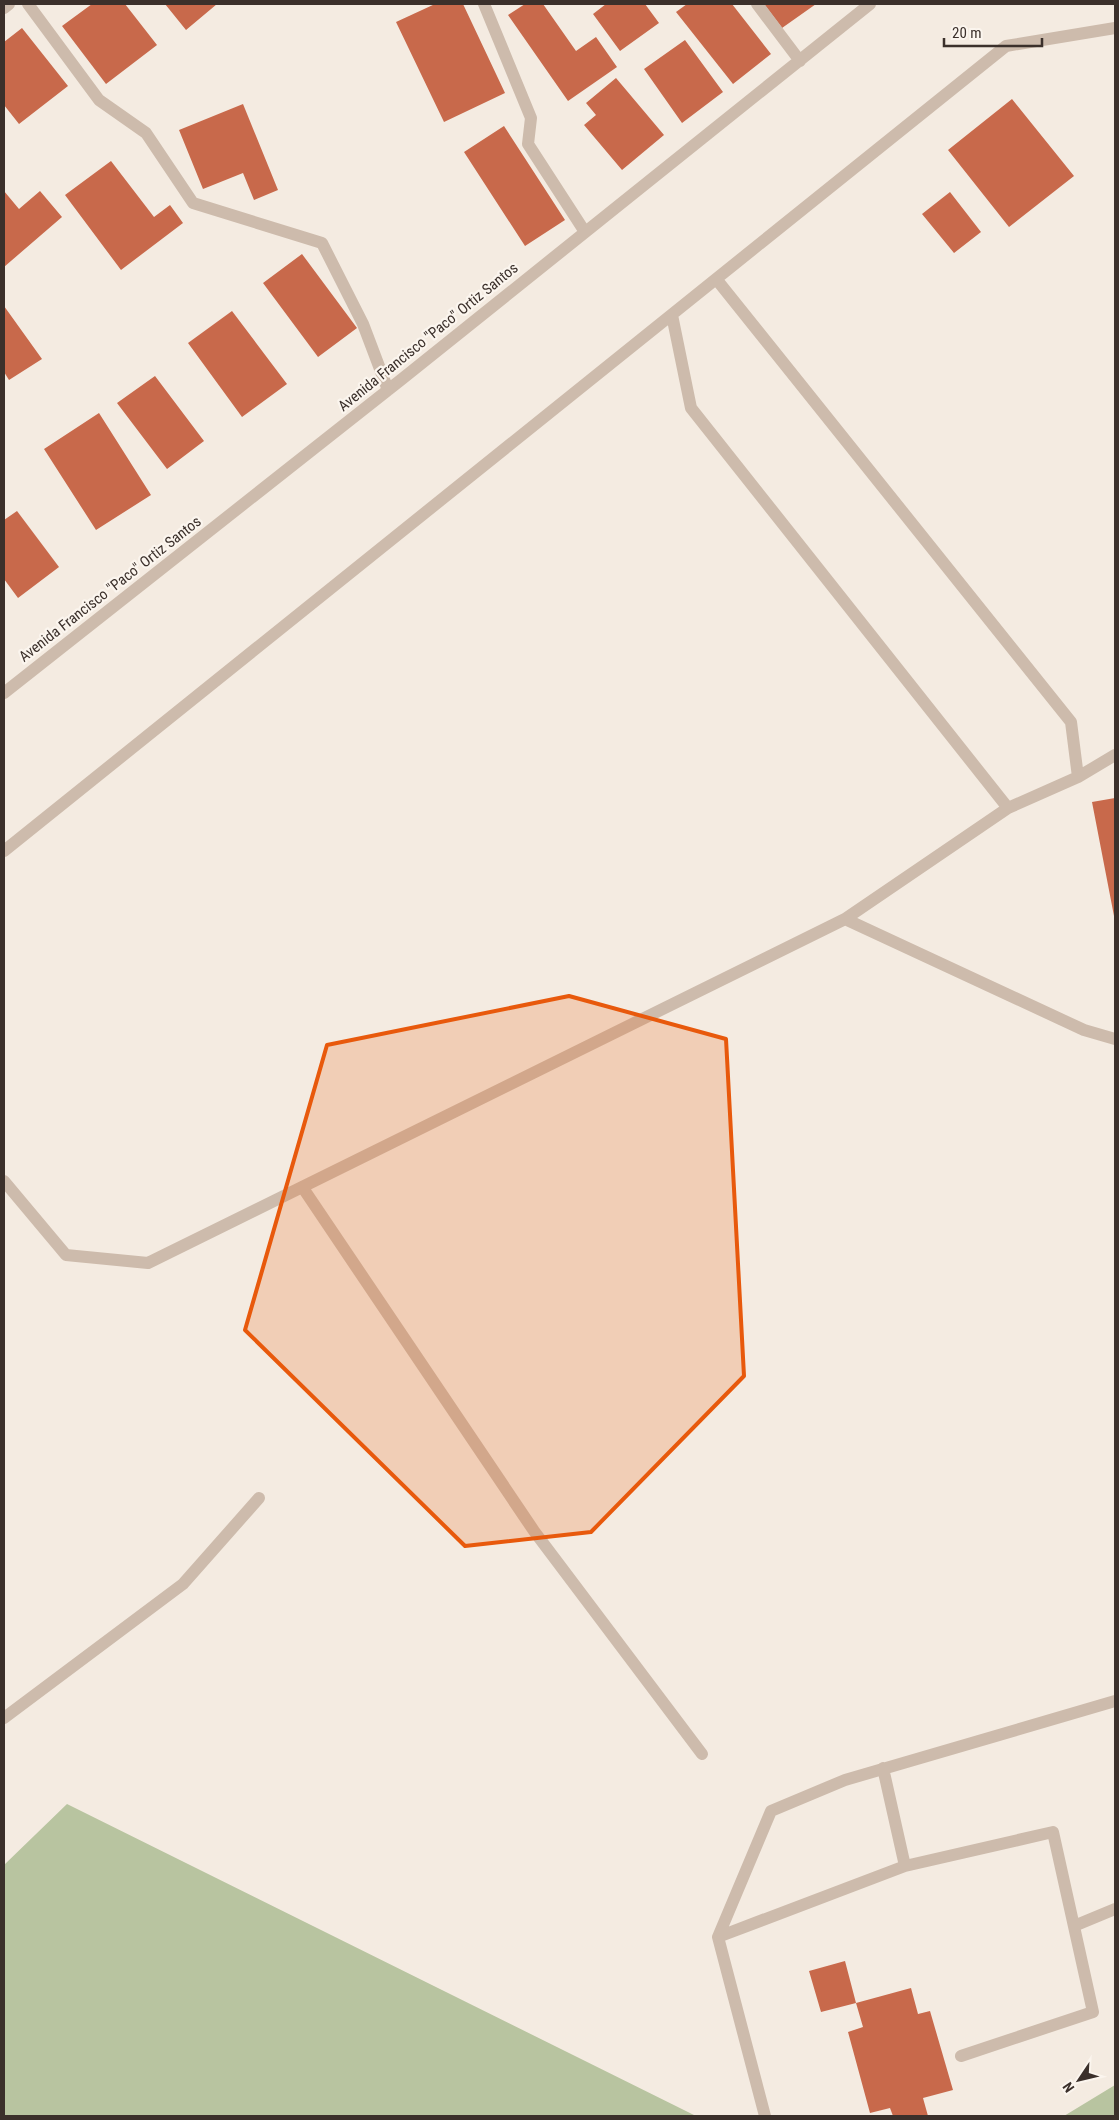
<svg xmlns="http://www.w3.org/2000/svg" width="1119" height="2120" font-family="'Roboto Condensed',sans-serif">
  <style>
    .green { fill: #b8c4a0 }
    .building { fill: #c8694b }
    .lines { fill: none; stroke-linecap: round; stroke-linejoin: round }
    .minor { stroke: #cdbbac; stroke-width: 12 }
    .marked { fill: #e8590c; fill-opacity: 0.2; stroke: #e8590c; stroke-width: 4; stroke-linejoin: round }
    .labels { text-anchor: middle; stroke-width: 4.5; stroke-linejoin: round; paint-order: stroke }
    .street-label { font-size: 15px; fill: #3b302b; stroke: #fbf5ee }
  </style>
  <rect width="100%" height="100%" fill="#f4ebe1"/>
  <path class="green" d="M67 1804 696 2116H4V1865Z
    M1115 2085V2116H1064Z"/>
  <path class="building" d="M92 4H125L157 45 106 84 62 26Z
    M165 4H217L186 30Z
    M435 4H463L505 93 444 122 396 22Z
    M525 4H543L576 51 596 37 617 67 568 101 508 15Z
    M606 4H645L659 23 620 51 593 14Z
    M687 4H732L771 54 733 84 676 12Z
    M764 4H816L782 28Z
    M22 28 68 86 19 124 4 105V42Z
    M685 40 723 92 682 123 644 69Z
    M616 78 664 135 622 170 584 125 596 115 586 103Z
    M1012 99 1074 176 1009 227 948 150Z
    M243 104 278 190 254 200 243 173 203 189 179 130Z
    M504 126 565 220 525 246 464 152Z
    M111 161 154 217 170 205 183 223 121 270 65 195Z
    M4 191 19 209 40 191 62 217 4 267Z
    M950 192 981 232 954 253 922 214Z
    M302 254 357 328 318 357 263 283Z
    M4 306 42 359 9 380 4 372Z
    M232 311 287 384 242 417 188 343Z
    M155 376 204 441 167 469 117 403Z
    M99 413 151 495 96 530 44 449Z
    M17 511 59 567 18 598 4 579V520Z
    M1115 798V916H1114L1092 802Z
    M845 1961 856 2003 821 2012 809 1971Z
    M911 1988 918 2014 930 2011 953 2090 923 2098 928 2116H893L890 2108 870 2113 848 2032 863 2027 856 2003Z"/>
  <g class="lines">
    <path class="minor" d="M28 4 99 100 146 133 193 203 322 243 363 324 388 390
      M484 4 531 118 528 144 585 232
      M757 4 800 61
      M4 8 9 4
      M717 280 1071 722 1078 777
      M672 315 691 408 1008 808
      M4 693 402 379 870 4
      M4 851 1006 46 1115 28
      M845 919 1008 808 1078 777 1115 755
      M4 1181 66 1255 148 1263 845 919 1084 1030 1115 1039
      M303 1188 534 1531 702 1754
      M4 1718 183 1584 259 1498
      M905 1866 1053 1832 1093 2012 961 2056
      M1074 1926 1115 1909
      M718 1937 905 1866 883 1768
      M765 2116 718 1937 771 1811 845 1780 1115 1701"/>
  </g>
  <path class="marked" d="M569 996 726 1039 744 1376 591 1532 465 1546 245 1330 327 1045Z"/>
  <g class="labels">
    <g class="street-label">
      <text transform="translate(428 337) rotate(-39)" y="5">Avenida Francisco "Paco" Ortiz Santos</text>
      <text transform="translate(110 589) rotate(-38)" y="5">Avenida Francisco "Paco" Ortiz Santos</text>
    </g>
  </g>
  <rect width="1119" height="2120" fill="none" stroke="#3b302b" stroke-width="10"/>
  <g transform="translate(1079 2080) rotate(235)" stroke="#fbf5ee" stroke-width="4" paint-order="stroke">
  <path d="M0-4L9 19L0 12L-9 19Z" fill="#3b302b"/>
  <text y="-8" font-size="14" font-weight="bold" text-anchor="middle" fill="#3b302b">N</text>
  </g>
  <path d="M944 38v8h98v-8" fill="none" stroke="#3b302b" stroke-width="2.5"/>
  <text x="952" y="38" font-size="15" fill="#3b302b" stroke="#fbf5ee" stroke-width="4" paint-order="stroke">20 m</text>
</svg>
